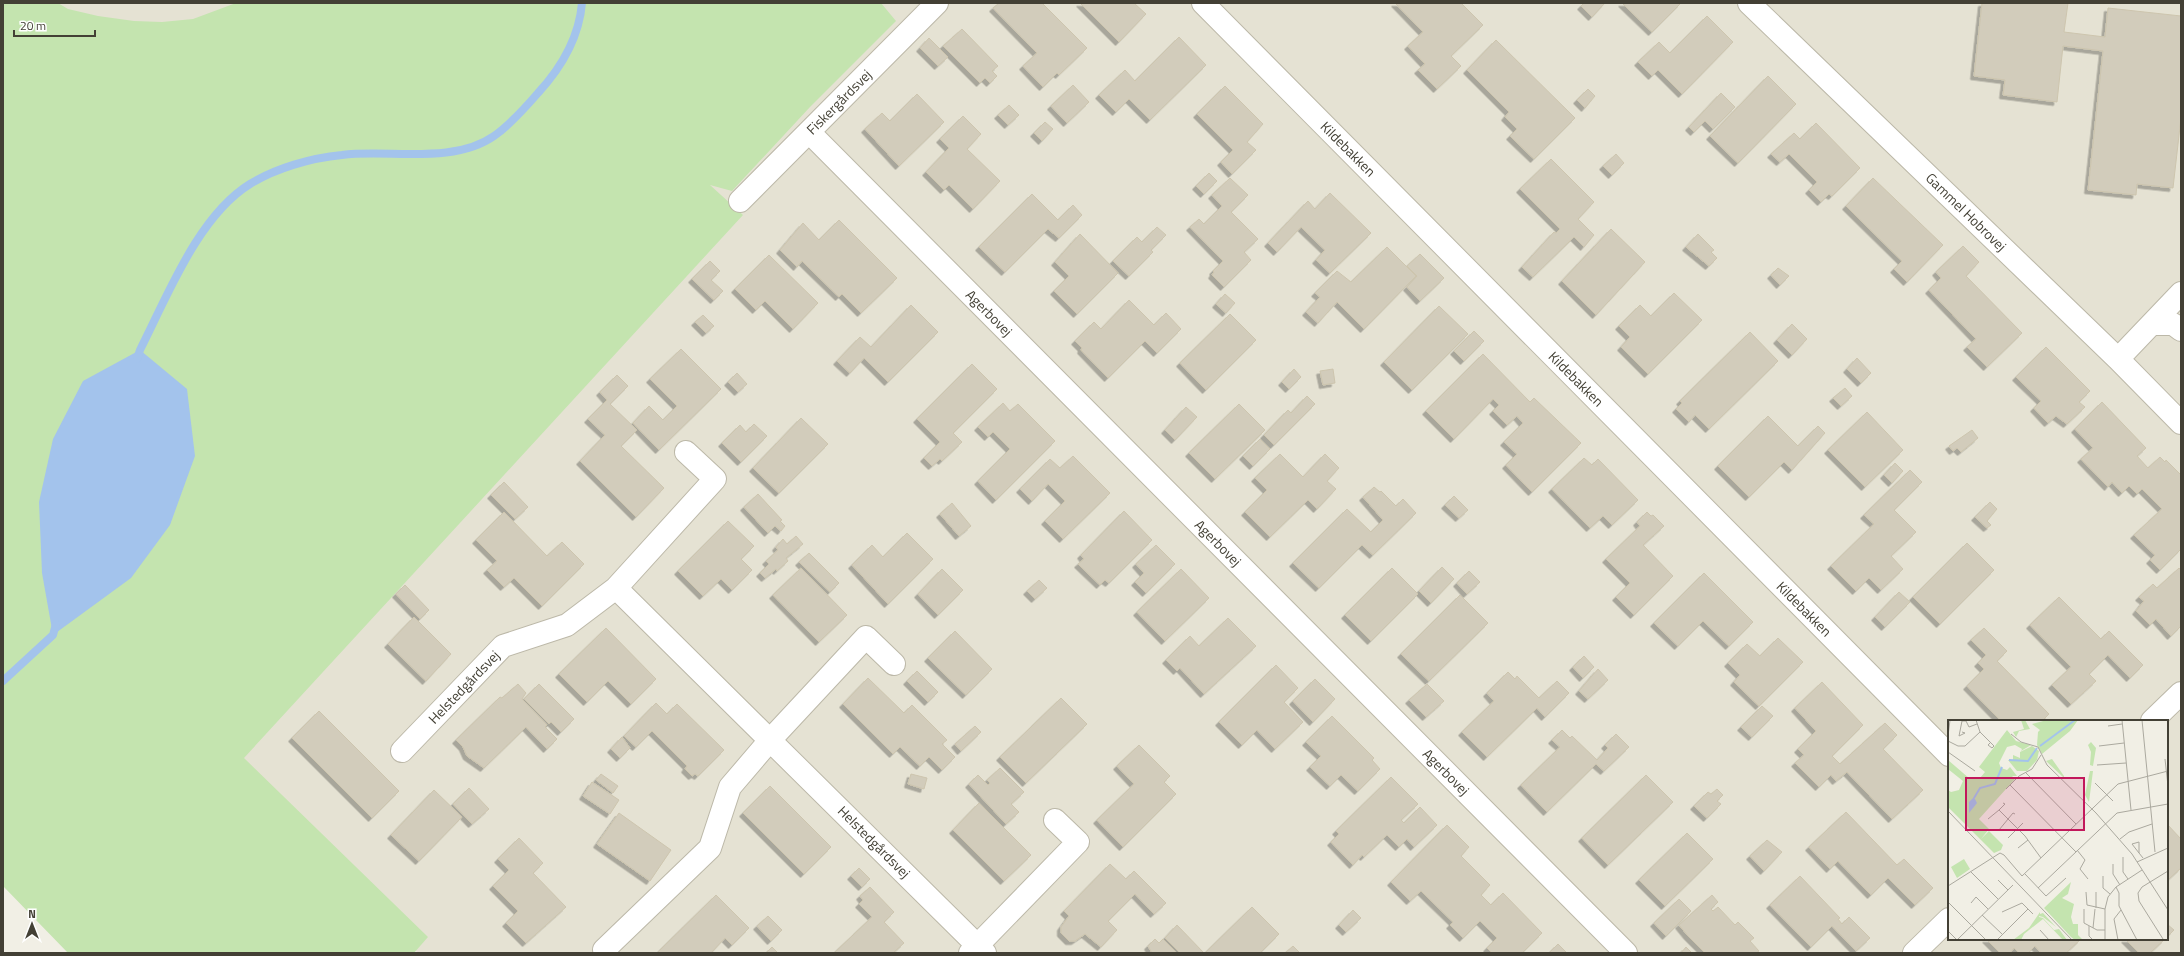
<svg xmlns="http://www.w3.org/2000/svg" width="2184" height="956" font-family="'Titillium Web',sans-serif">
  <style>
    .residential { fill: #e5e2d3; fill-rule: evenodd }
    .green { fill: #c4e4af }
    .water { fill: #a3c3ec }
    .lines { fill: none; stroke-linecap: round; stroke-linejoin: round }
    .stream { stroke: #a3c3ec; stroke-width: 8 }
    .building { fill: #d2ccbb; stroke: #cdc5ae; filter: url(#shadow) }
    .minor-casing { stroke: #bcb8a8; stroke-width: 24 }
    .minor { stroke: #fff; stroke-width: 22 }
    .labels { text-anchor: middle; stroke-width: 3.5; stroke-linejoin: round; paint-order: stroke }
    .street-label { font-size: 14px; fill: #434035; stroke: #fff }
    .inset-river { fill: none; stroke: #a3c3ec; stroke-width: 2 }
    .inset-road { fill: none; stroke: #aba99f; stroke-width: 1 }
    .view { fill: #c2185b; fill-opacity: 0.15; stroke: #c2185b; stroke-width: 2 }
    .inset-edge { fill: none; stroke: #434035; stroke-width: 2 }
  </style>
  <defs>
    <filter id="shadow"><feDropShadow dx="-3.5" dy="3.5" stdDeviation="0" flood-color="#0004"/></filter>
  </defs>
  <rect width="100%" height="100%" fill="#f1efe5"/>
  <path class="residential" d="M3 3H2181V953H418L231 766ZM1949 721H2167V939H1949Z"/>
  <path class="green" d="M3 3H58L68 9 98 16 134 21 162 22 193 19 236 3H881L896 21 810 107 732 191 710 185 743 215 244 758 428 937 414 953H68L3 886Z"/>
  <path class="water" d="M140 350 187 389 195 456 170 525 131 578 53 635 42 573 39 502 53 439 83 381Z"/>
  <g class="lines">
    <path class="stream" d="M137 359 140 350C167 297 198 216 250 184 276 168 311 158 342 155 388 149 453 165 494 136 510 125 525 108 538 93 561 68 579 38 582 3
      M3 681 53 635 56 624"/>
  </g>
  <path class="building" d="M999 3H1042L1087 48 1059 75 1057 73 1043 87 1023 66 1037 53 993 8Z
    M1080 3H1134L1146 14 1119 42Z
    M1395 3H1461L1483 25 1451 56 1461 66 1437 89 1418 70 1425 64 1408 46 1423 32Z
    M1584 3H1605L1592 17 1581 6Z
    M1622 3H1681L1652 32Z
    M1982 3H2068L2064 32 2105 37 2108 8 2181 16V118L2173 188 2137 184 2136 195 2088 190 2103 51 2063 46 2057 102 2003 95 2005 80 1974 76Z
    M1707 16 1733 42 1682 94 1658 70 1652 76 1638 62 1659 42 1670 53Z
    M962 29 998 66 992 71 997 76 990 83 985 78 980 83 943 46Z
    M1179 37 1206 65 1150 120 1129 99 1116 112 1099 95 1125 70 1135 81Z
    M929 38 948 57 938 66 920 48Z
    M1496 40 1575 118 1534 159 1510 136 1517 129 1505 117 1509 112 1467 70Z
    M1768 76 1796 104 1738 163 1710 136Z
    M1073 85 1089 102 1067 123 1051 106Z
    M1225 86 1263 124 1247 142 1256 150 1232 174 1221 162 1233 150 1197 114Z
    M1588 89 1595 96 1585 108 1577 100Z
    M1721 93 1735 107 1713 129 1705 121 1694 132 1689 127Z
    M917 94 944 122 899 166 865 129 882 113 890 121Z
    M1009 105 1019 115 1008 125 998 115Z
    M963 116 981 134 967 149 1000 181 973 209 949 185 944 190 926 172 949 148 940 139Z
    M1045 122 1053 129 1042 141 1034 133Z
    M1816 123 1860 168 1832 196 1829 194 1821 202 1809 190 1817 182 1789 154 1780 162 1771 154 1794 133 1800 139Z
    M1616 154 1624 163 1612 175 1603 166Z
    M1551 159 1594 202 1578 219 1594 235 1584 247 1574 237 1533 277 1522 267 1554 232 1556 233 1560 229 1520 189Z
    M1209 173 1217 181 1204 194 1196 186Z
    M1230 178 1248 195 1231 212 1258 239 1244 252 1251 260 1224 287 1212 275 1214 272 1213 271 1223 261 1190 227 1199 219 1204 224 1222 206 1212 195Z
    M1873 178 1943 245 1907 282 1894 269 1902 261 1846 206Z
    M1330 193 1371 233 1330 273 1316 260 1325 250 1301 227 1277 252 1268 243 1308 201 1315 209Z
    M1032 194 1058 220 1073 205 1082 215 1059 238 1048 229 1005 272 979 247Z
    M839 220 897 278 861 313 842 294 839 297 802 261 797 267 780 250 803 223 819 240Z
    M1157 227 1166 235 1151 250 1153 252 1129 276 1113 261 1137 237 1142 242Z
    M1611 229 1645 262 1596 315 1562 281Z
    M1080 234 1118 273 1077 314 1054 291 1069 276 1055 262Z
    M1698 234 1714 250 1711 252 1717 258 1709 266 1686 247Z
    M1963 246 1979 262 1966 276 2022 333 1987 367 1967 347 1976 339 1929 290 1941 278 1936 272Z
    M1387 247 1416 276 1364 329 1337 302 1318 323 1306 312 1320 297 1315 293 1337 271 1351 282Z
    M1420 254 1444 278 1420 301 1407 287 1417 276 1407 266Z
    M769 255 818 303 793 329 765 301 756 310 735 289Z
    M710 261 720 271 711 280 723 291 714 300 692 279Z
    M1778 268 1789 276 1780 285 1771 275Z
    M1674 293 1702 320 1648 374 1621 347 1630 337 1619 326 1640 305 1651 316Z
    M1225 294 1235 303 1226 313 1216 304Z
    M1129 300 1154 325 1166 313 1181 329 1157 353 1145 341 1108 378 1081 350 1082 348 1075 341 1094 322 1101 329Z
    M911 305 938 332 888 382 864 358 850 373 837 361 860 337 871 347Z
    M1439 306 1468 334 1412 390 1384 362Z
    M1230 314 1256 340 1206 390 1180 363Z
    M703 315 714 326 706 333 695 322Z
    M1792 324 1807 339 1792 355 1777 340Z
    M1474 331 1484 341 1464 361 1454 351Z
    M1750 332 1778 361 1709 429 1695 415 1689 422 1676 409 1682 403 1680 401Z
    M2046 347 2090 391 2079 402 2085 407 2067 424 2056 416 2048 423 2034 408 2041 401 2016 377Z
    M681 349 721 389 659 450 633 423 649 406 663 420 677 406 650 379Z
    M1483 354 1530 402 1534 398 1581 443 1532 492 1506 465 1517 454 1504 442 1523 423 1517 416 1507 425 1493 411 1499 405 1493 399 1454 439 1426 411Z
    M1857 358 1871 373 1861 383 1847 369Z
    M972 364 997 389 953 433 962 442 942 461 940 459 932 466 924 458 940 442 917 419Z
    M1294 369 1301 377 1289 389 1282 382Z
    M1333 369 1335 383 1323 385 1320 371Z
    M737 373 747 384 738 392 728 382Z
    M617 375 628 386 610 404 637 430 621 446 664 488 636 517 580 461 605 435 588 419 607 400 600 392Z
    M1845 388 1852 396 1841 406 1833 398Z
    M1307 396 1315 404 1274 445 1264 435 1288 410 1291 413Z
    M2102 402 2146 448 2137 456 2148 468 2160 457 2165 462 2166 460 2181 475V549L2160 570 2150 560 2155 555 2134 535 2162 509 2142 489 2137 494 2129 486 2122 493 2112 482 2108 487 2081 459 2093 448 2075 429Z
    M1003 403 1010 411 1018 404 1055 441 996 500 978 481 1010 449 993 432 988 437 978 427Z
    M1239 404 1265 430 1215 479 1189 453Z
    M1186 407 1197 417 1175 440 1165 430Z
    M1867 412 1903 450 1865 487 1828 450Z
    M1768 416 1798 446 1818 426 1825 433 1792 470 1784 462 1749 497 1718 466Z
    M801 418 828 444 779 493 753 468Z
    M754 424 767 436 741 462 722 443 740 425 746 432Z
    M1972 430 1978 438 1961 452 1957 448 1953 451 1949 446Z
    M1260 439 1270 449 1253 466 1243 456Z
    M1280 454 1303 477 1325 454 1339 468 1327 481 1336 489 1317 509 1308 500 1270 537 1245 512 1267 490 1255 478Z
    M1073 456 1110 493 1063 539 1045 521 1065 501 1048 484 1032 501 1020 489 1050 459 1060 468Z
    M1584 458 1592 465 1598 459 1638 500 1612 525 1603 516 1590 528 1552 489Z
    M1895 463 1903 471 1892 483 1884 475Z
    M1910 470 1922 482 1894 510 1916 532 1891 556 1903 569 1881 590 1869 578 1856 591 1831 566 1874 524 1864 515Z
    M504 482 528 507 515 519 491 495Z
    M1374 487 1380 492 1381 491 1396 506 1403 499 1416 513 1373 555 1362 545 1319 588 1293 563 1347 509 1371 532 1383 520 1363 497Z
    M758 494 782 520 780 521 785 526 781 531 775 526 768 533 744 507Z
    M1454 496 1468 510 1459 518 1445 505Z
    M1990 502 1997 509 1987 521 1991 525 1987 528 1975 517Z
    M952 503 971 526 959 536 940 514Z
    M1124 511 1152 540 1109 583 1105 580 1100 585 1078 564 1084 559 1081 555Z
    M504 512 547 556 562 542 584 564 542 606 514 578 504 587 487 570 497 561 476 540Z
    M1647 512 1651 516 1653 515 1664 526 1643 545 1673 576 1634 615 1616 597 1630 583 1606 559 1640 526 1637 522Z
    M728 521 754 546 741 559 752 570 732 590 721 579 703 596 678 571Z
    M907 533 933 559 888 604 852 565 872 545 883 557Z
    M796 536 803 544 786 558 788 561 777 571 776 569 765 578 760 573 769 564 766 561 778 550 776 547 783 539 787 544Z
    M1967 543 1994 570 1940 624 1913 597Z
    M1156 545 1175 564 1146 593 1135 582 1144 573 1136 564Z
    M809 553 839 583 830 592 799 562Z
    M1442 567 1454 579 1431 603 1419 591Z
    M801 568 847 615 819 642 773 595Z
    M1392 568 1418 594 1371 641 1345 615Z
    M2179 568 2181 570V626L2171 636 2156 619 2150 625 2136 611 2144 601 2139 597 2153 584 2157 588Z
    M942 569 963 590 938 615 918 594Z
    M1181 569 1209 598 1165 641 1137 612Z
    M1469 571 1480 582 1467 594 1457 583Z
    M1704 573 1753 622 1729 646 1703 621 1678 646 1654 623Z
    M1039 580 1047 588 1035 599 1027 591Z
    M405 585 429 610 420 619 396 594Z
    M1899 592 1910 602 1885 627 1875 617Z
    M1460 595 1488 623 1429 681 1401 654Z
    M2059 597 2101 639 2109 631 2143 665 2130 678 2108 655 2089 674 2096 681 2071 704 2052 685 2071 667 2030 625Z
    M414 617 451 654 426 681 388 644Z
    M1228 618 1256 646 1204 694 1180 668 1177 671 1166 660 1190 636 1199 646Z
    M606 628 656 679 631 704 608 681 587 702 559 674Z
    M1984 628 2007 651 1997 661 2049 714 2042 721H2001L1967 686 1984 669 1978 663 1986 655 1971 640Z
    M955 631 992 669 966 695 928 658Z
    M1778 638 1803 662 1759 706 1734 682 1740 675 1728 663 1747 644 1760 656Z
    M1584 656 1594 667 1583 678 1573 667Z
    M1276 665 1298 688 1284 702 1303 722 1275 749 1257 730 1242 745 1219 722Z
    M1598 669 1608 680 1588 699 1579 691Z
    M917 671 938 692 928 702 907 681Z
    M1508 672 1515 679 1517 676 1539 698 1557 681 1569 693 1545 717 1537 708 1487 757 1462 732 1494 701 1487 693Z
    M868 678 904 713 912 705 947 740 942 744 955 757 942 770 929 757 920 766 900 747 893 754 843 704Z
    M1315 679 1335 699 1313 722 1293 701Z
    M1822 682 1863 725 1832 756 1840 764 1885 723 1897 735 1883 749 1923 790 1892 819 1847 772 1836 781 1831 775 1819 787 1795 763 1804 755 1798 749 1816 731 1795 708Z
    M518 684 526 693 522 699 547 725 545 727 557 739 547 749 526 727 484 768 467 756 463 747 456 740 500 697 502 698Z
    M539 684 574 719 561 732 551 722 549 724 524 699Z
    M1427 684 1444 701 1426 717 1409 700Z
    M1061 698 1087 724 1026 783 1000 757Z
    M656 703 667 714 677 704 724 750 698 776 695 774 692 776 685 769 687 766 652 731 636 747 624 736Z
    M1762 706 1773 716 1752 737 1741 727Z
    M319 711 399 791 372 818 292 738Z
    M1332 716 1374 758 1372 760 1380 769 1358 791 1341 775 1330 786 1310 767 1321 756 1306 742Z
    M975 726 981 732 961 751 955 744Z
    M1562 730 1570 738 1572 736 1597 760 1608 748 1605 745 1616 734 1629 747 1604 771 1596 764 1547 812 1521 785 1560 747 1552 740Z
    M622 737 630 748 620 758 611 749Z
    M1139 745 1170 776 1164 782 1176 794 1123 847 1097 820 1134 784 1117 766Z
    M1000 768 1024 792 1011 804 1019 812 1006 824 969 784 978 775 988 785 990 783 987 780Z
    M601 774 618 786 613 793 596 780Z
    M911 774 927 778 924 789 908 784Z
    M1646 775 1673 802 1608 865 1582 838Z
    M1391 777 1418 804 1401 820 1404 823 1420 807 1437 825 1414 847 1407 839 1399 847 1387 835 1364 857 1362 855 1353 865 1331 842 1339 834 1336 831Z
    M592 782 619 800 610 814 583 796Z
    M770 786 831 847 804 874 743 813Z
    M469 788 489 809 472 824 453 804Z
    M1717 789 1723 795 1717 801 1721 804 1707 818 1694 806 1708 792 1711 794Z
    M434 790 462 817 419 861 391 835Z
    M979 803 1031 855 1004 881 953 830Z
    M1846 812 1897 865 1904 859 1933 888 1915 905 1888 878 1871 895 1838 861 1830 869 1809 847Z
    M619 813 671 850 650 881 597 844Z
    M2167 824 2181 839V868L2169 879 2167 877Z
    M1447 825 1469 847 1461 856 1490 885 1481 895 1491 905 1503 893 1542 933 1522 953H1492L1487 948 1497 938 1480 921 1463 938 1450 925 1453 922 1421 891 1410 901 1391 882Z
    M1687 833 1713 859 1665 906 1639 880Z
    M519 838 543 863 533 873 566 907 526 943 506 923 518 911 493 886 509 870 498 859Z
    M1767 840 1782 852 1764 871 1750 856Z
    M1110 864 1126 879 1134 871 1166 903 1154 914 1135 894 1108 921 1117 930 1101 947 1085 934 1075 941H1069L1061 933V927L1069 916 1064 911Z
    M859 868 870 879 862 887 851 876Z
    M1800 876 1840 918 1838 919 1842 924 1849 917 1870 938 1856 951 1832 926 1811 947 1770 905Z
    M870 887 894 912 884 922 904 943 893 953H834L872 917 859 904 863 900 860 896Z
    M716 895 749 928 732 945 725 938 711 953H657Z
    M1712 895 1718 902 1711 909 1713 911 1718 907 1735 925 1738 922 1754 938 1750 941 1759 951 1756 953H1705L1688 936 1679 925Z
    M1679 899 1691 911 1666 936 1654 923Z
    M1252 907 1279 934 1260 953H1205Z
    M1353 910 1361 918 1346 932 1339 925Z
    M768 916 782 930 771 941 757 926Z
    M2167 924 2174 930 2167 937Z
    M1177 925 1204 953H1180L1165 938Z
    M1155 939 1159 943 1163 939 1177 953H1152L1148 946Z
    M1986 939H2081L2066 953H2041L2035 946 2028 953H2019L2014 948 2010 953H2000Z
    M2125 939H2165L2150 953H2139Z
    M1558 944 1567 953H1549Z
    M1293 946 1300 953H1285Z
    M772 947 778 953H766Z
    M1686 947 1692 953H1681Z"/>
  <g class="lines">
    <g class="minor-casing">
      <path id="minor" d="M1203 3 1949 755
        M1749 3 2118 359 2181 423
        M809 132 1626 953
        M740 201 937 3
        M2152 324H2173L2181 330
        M2118 359 2181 293
        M616 588 985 953
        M2152 721 2181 693
        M402 751 503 646 567 625 616 588 715 479 686 452
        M604 950 710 848 730 787 771 739 866 637 894 664
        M970 953 1078 842 1055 820
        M1914 953 1949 919"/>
    </g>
    <use href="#minor" class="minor"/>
  </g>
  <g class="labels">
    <g class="street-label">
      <text transform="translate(839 102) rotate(-45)" y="5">Fiskergårdsvej</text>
      <text transform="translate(1348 149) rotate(45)" y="5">Kildebakken</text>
      <text transform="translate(1966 212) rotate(44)" y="5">Gammel Hobrovej</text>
      <text transform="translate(989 313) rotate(45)" y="5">Agerbovej</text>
      <text transform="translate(1576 379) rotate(45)" y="5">Kildebakken</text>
      <text transform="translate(1218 543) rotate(45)" y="5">Agerbovej</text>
      <text transform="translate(1804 609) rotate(45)" y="5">Kildebakken</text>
      <text transform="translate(464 687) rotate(-46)" y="5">Helstedgårdsvej</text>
      <text transform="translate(1446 772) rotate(45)" y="5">Agerbovej</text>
      <text transform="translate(874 842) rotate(45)" y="5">Helstedgårdsvej</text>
    </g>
  </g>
  <g transform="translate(1948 720)">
    <rect width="220" height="220" fill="#f1efe5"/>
    <path d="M73 0H77L82 9 71 11 68 17 65 12 76 9ZM99 0H130L122 11 94 34 89 25 90 12 92 10 84 4ZM59 10 68 21 83 25 73 31 74 29 67 25 59 27 51 43 53 48 59 50 62 47 69 56H64L67 59 31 99 41 109 33 119 41 111 55 125 53 130 46 133 0 87V70L3 72 11 70 15 61 0 49V40L22 59 32 58 37 52 31 47ZM143 22 148 28 145 46 142 45 143 32 140 25ZM84 26 91 31 89 40 79 51H69L60 40H65V35L72 38V32ZM104 39 116 56V58L98 41ZM142 51H145L141 82 137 75ZM16 139 22 149 9 158 3 147ZM123 162 120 174 114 178 126 184 123 197 125 204H130V215L135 220H127L123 217 96 188ZM92 192V194L95 193 108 207 95 197 91 196V197L95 198 106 210 111 209 119 220H115L95 199 76 214 73 220H65L81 208Z" fill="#c4e4af"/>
    <path d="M26 77 29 83 21 93V82Z" fill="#a3c3ec"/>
    <path class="inset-river" d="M92 26 127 0M61 40 80 41 89 28M26 78 32 68 47 64 54 47"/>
    <path class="inset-road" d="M28 0 32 12 46 26 44 28 40 25 42 23M174 0 183 90M194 0 207 132M160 6 174 4M14 12 17 13 11 16 14 1H18L21 7 29 4M63 14 73 22 90 27 99 45 148 93 184 134 220 190M0 16 2 0M0 21 10 26H17L32 12M151 26 176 23M0 32 27 51M217 39 220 66M149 45 178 43M78 53 128 104M147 63 165 81M62 65 128 132M58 69 71 56 84 49 93 35M51 90 77 116 93 138M0 91 124 220M40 99 51 90 57 84 55 83M51 110 65 93 67 94M60 118 75 103M172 119 181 112 204 104M70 128 80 120M129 130 137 140 132 149 140 159M191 133V122L184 124 191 133 195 138M175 137V152L180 159M189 142 220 128M165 144V154L172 165M23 152 50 179M77 154 98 176 118 158M155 156V168L162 174M50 160 60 170M0 166 52 133 56 135 74 156 170 64 220 51M168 167 171 173V186L189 220M90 168 169 93 220 84M138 172 139 185 157 189M148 172V188M0 182 38 220M23 183 28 177 40 189M136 189V203L149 210H157M54 192 74 183 85 194M34 195 54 214M141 206V216L145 220M145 208 147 189M92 210 101 220M0 211 9 220 65 165M215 219 191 181 190 173 194 167 220 151M49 220 80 189M157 220V189L160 177 168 167 194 150M170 220 166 199 173 190"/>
    <path class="view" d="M18 58H136V110H18Z"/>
    <rect width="220" height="220" class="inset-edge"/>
  </g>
  <rect width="2184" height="956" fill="none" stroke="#434035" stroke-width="8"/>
  <g transform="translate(32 924)" stroke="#ffffff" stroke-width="3" paint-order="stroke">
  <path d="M0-3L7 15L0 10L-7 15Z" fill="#434035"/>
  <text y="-6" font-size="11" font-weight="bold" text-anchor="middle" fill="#434035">N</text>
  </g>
  <path d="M14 30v6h81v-6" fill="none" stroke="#434035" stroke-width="2"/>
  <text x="20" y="30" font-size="12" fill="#434035" stroke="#ffffff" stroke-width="3" paint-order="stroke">20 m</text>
</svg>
